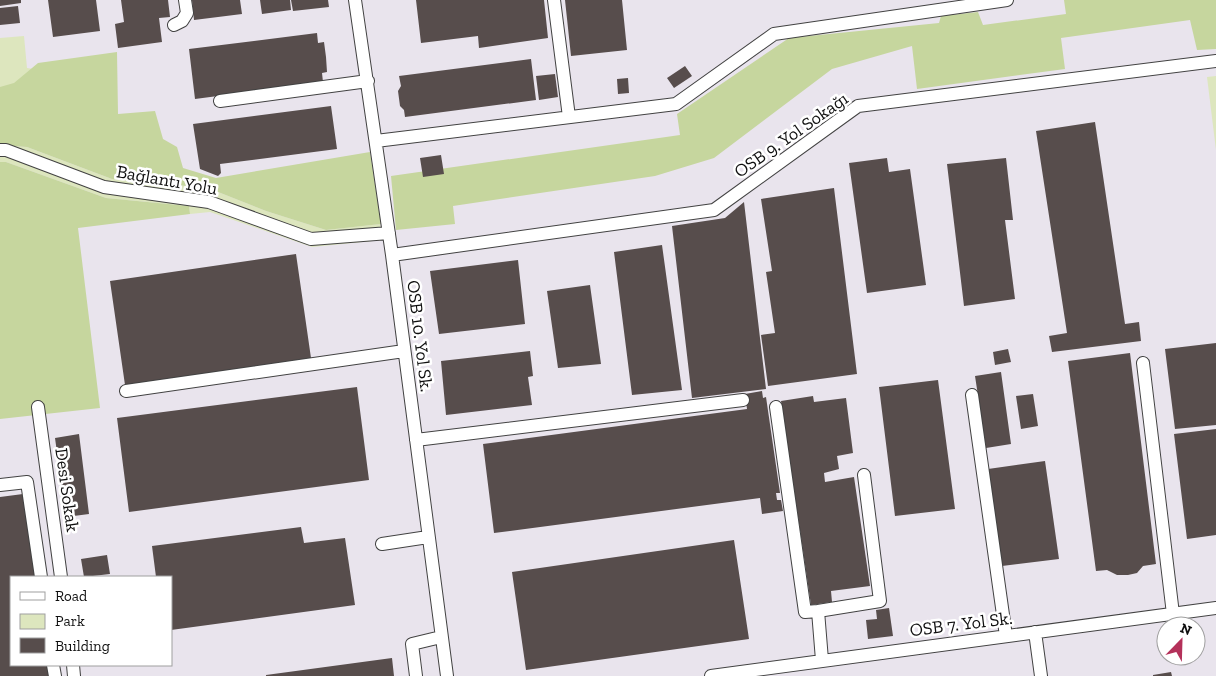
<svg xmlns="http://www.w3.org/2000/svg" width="1216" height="676" font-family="'Zilla Slab',serif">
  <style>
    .industrial { fill: #e9e4ed; fill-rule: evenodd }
    .green { fill: #dde6be }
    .forest { fill: #c6d69e }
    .building { fill: #574d4c }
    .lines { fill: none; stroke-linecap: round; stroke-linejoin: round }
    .minor-casing { stroke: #424242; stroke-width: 14 }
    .minor { stroke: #fff; stroke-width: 12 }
    .labels { text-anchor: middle; stroke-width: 5; stroke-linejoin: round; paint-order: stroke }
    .street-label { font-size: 18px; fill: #0f0f0f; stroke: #fff }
  </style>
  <rect width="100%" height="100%" fill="#fef8f2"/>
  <path class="industrial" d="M0 0H1216V676H0ZM11 577H171V665H11ZM1166 626H1196V656H1166Z"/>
  <path class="green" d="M24 36 27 68 40 70 39 90 0 87V38Z
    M1216 76V150L1207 77Z
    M0 145 27 147 112 179 208 188 266 211 326 230 380 224 383 240 312 247 210 212 190 214 189 206 106 198 6 162H0Z"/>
  <path class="forest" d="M1064 0H1216V49L1197 50 1190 20 1061 38 1065 69 917 89 912 46 832 69 714 158 655 176 453 206 455 224 396 230 391 176 680 135 677 114 789 38 939 23 941 16 978 12 983 25 1066 14Z
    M117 52 118 114 155 111 163 139 177 147 183 168 216 178 370 152 381 224 326 230 266 211 208 188 112 179 27 147 0 145V87L14 83 38 63Z
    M0 162H6L106 198 189 206 190 214 78 228 100 408 0 419Z"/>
  <path class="building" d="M0 0H21V3L0 6Z
    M48 0H96L100 31 53 37Z
    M121 0H168L170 17 159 18 162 42 118 48 115 24 124 22Z
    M192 0H240L242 14 194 20Z
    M260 0H290L291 10 262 14Z
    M291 0H328L329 7 293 11Z
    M416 0H544L548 38 479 48 478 36 421 43Z
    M565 0H622L627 50 571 56Z
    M18 6 20 23 0 25V8Z
    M317 33 318 43 324 42 326 57 327 72 322 73 323 82 195 99 189 49Z
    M531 59 536 100 405 117 404 110 400 106 398 91 401 86 399 76Z
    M685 66 692 76 674 88 667 78Z
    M555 74 558 97 539 100 536 76Z
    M628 78 629 93 618 94 617 79Z
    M331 106 337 149 220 164 221 173 218 176 200 169 193 124Z
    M1095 122 1125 324 1139 322 1141 341 1052 352 1049 336 1067 333 1036 131Z
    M441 155 444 174 423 177 420 158Z
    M887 158 889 172 910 169 926 285 867 293 849 163Z
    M1006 158 1013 220H1005L1015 299 964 306 947 164Z
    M834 188 857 374 768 386 761 335 775 333 766 272 772 271 761 199Z
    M744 202 766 389 692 398 672 226 725 218Z
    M662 245 682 390 632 395 614 252Z
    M296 254 311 358 125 385 110 281Z
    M518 260 525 324 439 334 430 271Z
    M590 285 601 364 558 368 547 291Z
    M1216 343V425L1175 429 1165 349Z
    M1008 349 1011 362 995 365 993 352Z
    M530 351 533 376 528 377 532 405 446 415 441 361Z
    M1130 353 1156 564 1143 566 1137 573 1128 575H1117L1107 570 1096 571 1068 361Z
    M1001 372 1011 444 986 448 975 376Z
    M938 380 955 509 895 516 879 387Z
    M357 387 369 480 129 512 117 418Z
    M762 391 763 398 766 397 780 493H776L777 500H781L783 511 762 514 760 498 494 533 483 444 747 409 745 394Z
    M1033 394 1038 426 1021 429 1016 396Z
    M813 396 814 402 846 398 853 453 837 456 839 469 824 473 825 482 854 477 870 586 831 591 832 602 811 605 781 401Z
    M1216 429V535L1187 539 1174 434Z
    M79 434 89 514 66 517 55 438Z
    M1045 461 1059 559 1002 566 988 469Z
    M23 494 35 577H11V665H47L49 676H0V497Z
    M301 527 304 543 345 538 355 605 171 630V577H156L152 546Z
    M734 540 749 639 526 670 512 572Z
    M107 555 110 574 84 577 81 559Z
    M889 608 893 636 868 639 866 620 877 619 876 610Z
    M392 658 394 676H266V675Z
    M1171 672 1172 676H1153V675Z"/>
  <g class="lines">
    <g class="minor-casing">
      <path id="minor" d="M355 0 392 255 447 676
        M554 0 569 117
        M174 25 182 21 187 13 185 0
        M220 101 368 81
        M376 141 676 104 774 34 1007 0
        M0 150H6L104 187 209 202 311 239 389 233
        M392 255 714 210 858 106 1216 61
        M1143 363 1173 614
        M126 391 404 351
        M972 395 1006 636
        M38 407 61 577
        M776 407 805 612 818 611 822 660
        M416 440 743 400
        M0 485 27 482 41 577
        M382 544 428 537
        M818 611 880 601 864 475
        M1035 632 1041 676
        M53 665 55 676
        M73 665 74 676
        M416 676 412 644 441 637
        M711 676 1216 608"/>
    </g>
    <use href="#minor" class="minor"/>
  </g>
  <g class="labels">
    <g class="street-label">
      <text transform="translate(791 135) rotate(-35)" y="6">OSB 9. Yol Sokağı</text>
      <text transform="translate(167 180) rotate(10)" y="6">Bağlantı Yolu</text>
      <text transform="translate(420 336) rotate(83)" y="6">OSB 10. Yol Sk.</text>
      <text transform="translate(67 490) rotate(82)" y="6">Desi Sokak</text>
      <text transform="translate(961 624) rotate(-7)" y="6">OSB 7. Yol Sk.</text>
    </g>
  </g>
  <rect x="10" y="576" width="162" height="90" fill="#ffffff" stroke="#9f9f9f"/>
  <rect x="20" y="592" width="25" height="8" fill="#ffffff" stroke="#9f9f9f"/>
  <text x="55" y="601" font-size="15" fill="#0f0f0f">Road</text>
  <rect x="20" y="614" width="25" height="15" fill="#dde6be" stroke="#9f9f9f"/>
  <text x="55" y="626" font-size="15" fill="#0f0f0f">Park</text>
  <rect x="20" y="638" width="25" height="15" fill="#574d4c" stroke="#9f9f9f"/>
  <text x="55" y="651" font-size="15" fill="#0f0f0f">Building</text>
  <g transform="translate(1181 641) rotate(23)"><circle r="24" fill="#ffffff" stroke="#9f9f9f"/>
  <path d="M0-4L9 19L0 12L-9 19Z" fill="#b4315a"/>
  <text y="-8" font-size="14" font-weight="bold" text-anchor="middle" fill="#0f0f0f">N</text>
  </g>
</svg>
